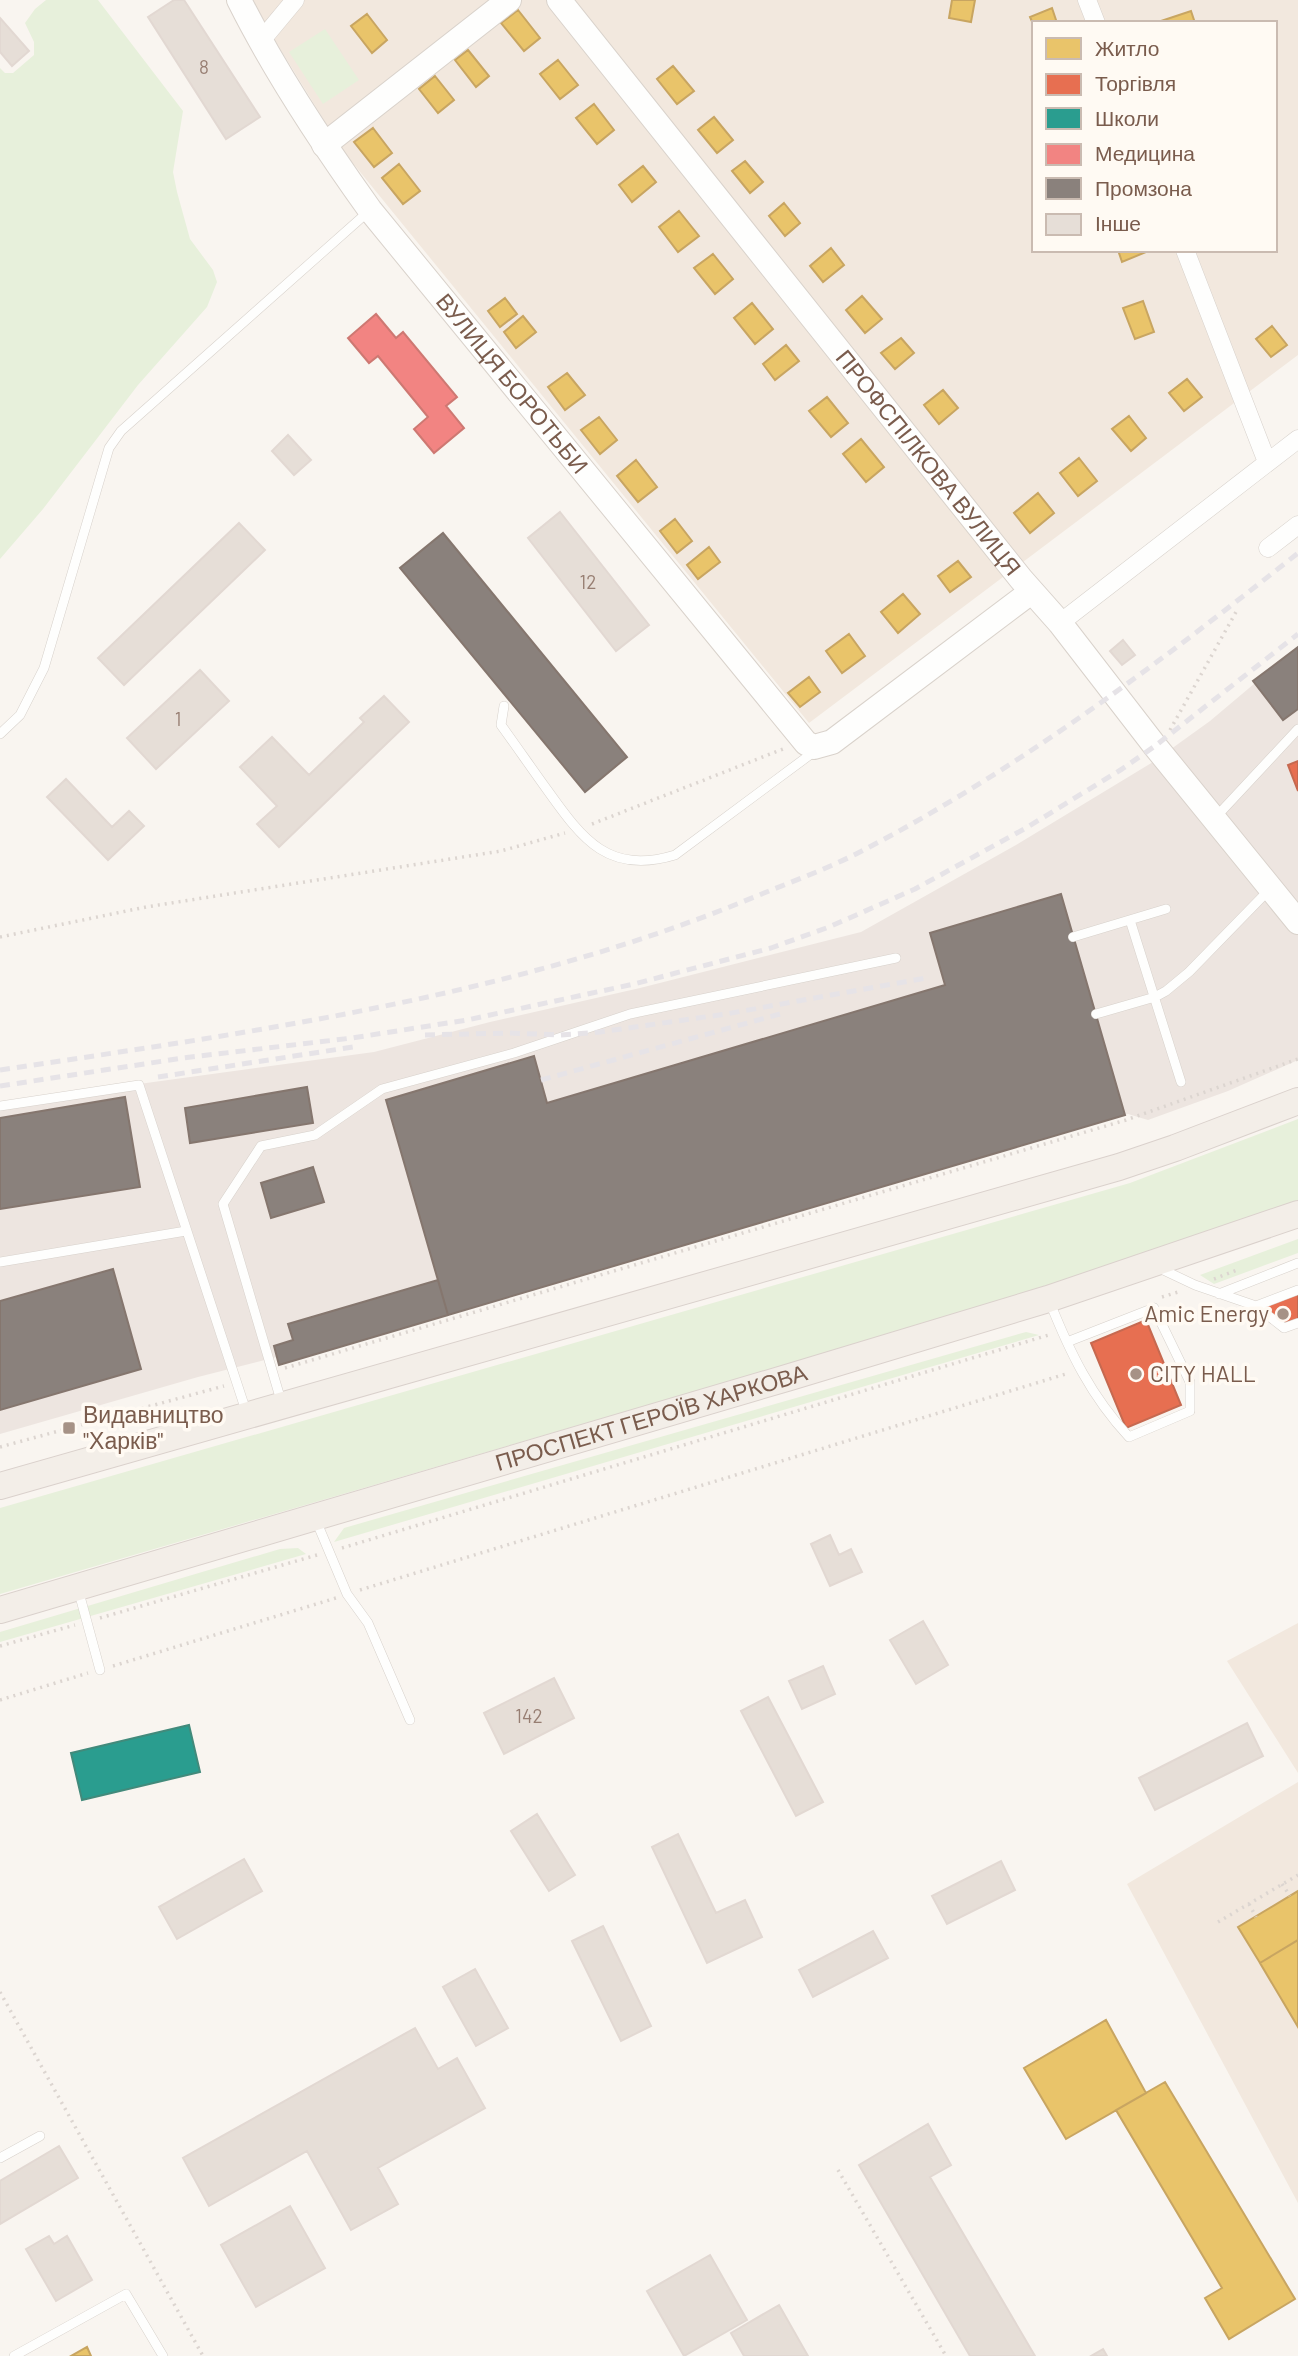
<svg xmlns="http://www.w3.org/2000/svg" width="1298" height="2356" font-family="Barlow,sans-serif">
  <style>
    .residential { fill: #f2e8de; fill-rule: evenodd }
    .industrial { fill: #ede5e0 }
    .green { fill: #e7f0db }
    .homes { fill: #e9c46a; stroke: #c8a561; stroke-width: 2 }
    .shops { fill: #e76f51; stroke: #c66950; stroke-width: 2 }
    .schools { fill: #2a9d8f; stroke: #428a7b; stroke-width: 2 }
    .health { fill: #f28482; stroke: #ce7872; stroke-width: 2 }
    .industry { fill: #8a817c; stroke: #85766e; stroke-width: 2 }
    .building { fill: #e6ded7; stroke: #e2d8d2; stroke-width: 2 }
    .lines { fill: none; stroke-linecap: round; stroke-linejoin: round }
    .lane-casing { stroke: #d7d1cb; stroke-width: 10 }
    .street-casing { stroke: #d7d1cb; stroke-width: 19 }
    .secondary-casing { stroke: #d9d2cb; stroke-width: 26 }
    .primary-casing { stroke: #dad1cc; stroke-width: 28 }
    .path { stroke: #dcd5d0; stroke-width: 3.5; stroke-dasharray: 2 5; stroke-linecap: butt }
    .lane { stroke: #fefefd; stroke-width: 9 }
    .street { stroke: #fefefd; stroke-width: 18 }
    .secondary { stroke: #fefefd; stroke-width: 24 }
    .primary { stroke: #f3eee8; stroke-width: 26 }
    .rail { stroke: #e6e3e7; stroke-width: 5; stroke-dasharray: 10 7; stroke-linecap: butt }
    .poi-dot { fill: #a69286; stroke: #fffaf3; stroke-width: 2.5 }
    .labels { text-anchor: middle; stroke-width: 7; stroke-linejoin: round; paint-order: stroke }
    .number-label { font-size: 19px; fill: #977e72 }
    .street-label { font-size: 23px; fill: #7a5c4d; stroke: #fffaf3 }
    .poi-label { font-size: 23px; fill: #7a5c4d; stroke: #fffaf3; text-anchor: start }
  </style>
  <rect width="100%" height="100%" fill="#f9f5f0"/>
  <path class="residential" d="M250 0H1298V355L809 723 343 151ZM1034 23H1275V250H1034Z
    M1298 1623V1773L1227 1661Z
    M1298 1782V2203L1127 1884Z"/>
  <path class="industrial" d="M1298 647V1060L1228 1091 1148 1120 1128 1114 497 1301 198 1377 0 1434V1103L374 1052 490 1022 640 988 861 932 1016 845 1153 762 1210 721Z"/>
  <path class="green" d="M46 0H98L183 111 173 172 177 192 190 239 213 270 217 282 207 307 138 385 43 509 0 559V68L5 73H13L34 55V42L25 23 35 9Z
    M325 29 359 80 323 104 289 52Z
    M1298 1119V1200L1161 1250 987 1306 0 1594V1508L1130 1183Z
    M1298 1239V1253L1214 1284 1200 1275Z
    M1026 1332 1039 1335 334 1542 344 1528Z
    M298 1548 306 1554 0 1642V1632L280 1549Z"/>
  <path class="homes" d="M952 0H975L971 22 949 18Z
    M1052 8 1057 23H1034V26L1030 17Z
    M518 10 540 38 524 51 501 23Z
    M1191 11 1195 23H1155Z
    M367 14 387 40 372 53 351 26Z
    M468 50 489 76 476 87 455 60Z
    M558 60 578 85 560 99 540 74Z
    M673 66 694 91 677 104 657 79Z
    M435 76 454 100 438 113 419 89Z
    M594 104 614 130 597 144 576 118Z
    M714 117 733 140 717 153 698 130Z
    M373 128 392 153 374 167 354 142Z
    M745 161 763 182 750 193 732 171Z
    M399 164 420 191 403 204 382 178Z
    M643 166 656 182 632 202 619 185Z
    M784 203 800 223 785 236 769 216Z
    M679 211 699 236 678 252 659 227Z
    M831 248 844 265 823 282 810 266Z
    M1118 250H1145L1146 252 1122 262Z
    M713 254 733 279 715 294 694 268Z
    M862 296 882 319 865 333 846 310Z
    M505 298 517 314 500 327 488 311Z
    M1143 301 1154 332 1135 339 1123 308Z
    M752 303 773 329 755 344 734 318Z
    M523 316 536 332 516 348 504 332Z
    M1272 326 1287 345 1271 357 1256 339Z
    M901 338 914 353 895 369 881 353Z
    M786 345 799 361 775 380 763 364Z
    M567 373 585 395 565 410 548 387Z
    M1187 379 1202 397 1184 411 1169 393Z
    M943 390 958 408 939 424 924 405Z
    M827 397 848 423 831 437 809 411Z
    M1129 416 1146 438 1131 451 1112 429Z
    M599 417 617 440 600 454 581 430Z
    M861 439 884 467 866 482 843 454Z
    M1079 458 1097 481 1078 496 1060 473Z
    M636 460 657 487 638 502 617 476Z
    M1038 493 1054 513 1030 533 1014 513Z
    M675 519 692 541 677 553 660 531Z
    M709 547 720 562 698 579 687 565Z
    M958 561 971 577 950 592 938 576Z
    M903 594 920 614 898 633 881 612Z
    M849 634 865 656 842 673 826 651Z
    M809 677 820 692 800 707 788 693Z
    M1298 1891V1940L1260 1963 1238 1927Z
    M1298 1940V2027L1260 1963Z
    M1106 2020 1146 2093 1066 2139 1024 2068Z
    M1165 2082 1295 2299 1229 2339 1205 2298 1222 2288 1116 2110Z
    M87 2347 91 2356H71Z"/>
  <path class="shops" d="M1298 761V791L1288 765Z
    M1298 1293V1319L1281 1324 1261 1308Z
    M1146 1320 1181 1405 1126 1428 1091 1343Z"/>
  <path class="schools" d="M189 1725 200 1772 82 1800 71 1753Z"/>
  <path class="health" d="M376 314 396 338 403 332 457 397 446 406 464 428 434 453 414 429 428 417 378 356 369 363 348 338Z"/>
  <path class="industry" d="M443 533 627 757 585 792 400 568Z
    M1298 647V709L1283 720 1253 681Z
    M1061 894 1125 1115 448 1315 386 1100 534 1056 547 1103 945 985 930 933Z
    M307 1087 313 1123 190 1143 185 1108Z
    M125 1097 140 1187 0 1209V1118Z
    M313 1167 324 1202 271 1218 261 1183Z
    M113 1269 141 1369 0 1410V1301Z
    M438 1280 448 1315 279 1365 274 1346 293 1340 288 1324Z"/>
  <path class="building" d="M174 0H184L260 117 226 139 148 17Z
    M0 18 29 51 12 66 0 52Z
    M288 435 311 460 294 475 272 451Z
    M560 512 649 625 616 651 528 538Z
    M239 523 265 550 124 685 98 658Z
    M1123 640 1135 655 1122 665 1110 651Z
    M200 670 229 701 156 769 127 738Z
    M384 696 409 722 279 847 257 824 277 806 240 767 272 737 309 775 364 722 360 718Z
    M66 779 112 827 129 811 144 826 108 860 47 797Z
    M830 1535 839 1555 851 1549 862 1572 830 1586 811 1544Z
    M923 1621 948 1665 916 1684 890 1640Z
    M823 1666 835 1694 802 1709 789 1681Z
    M554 1678 574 1718 504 1754 484 1713Z
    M768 1697 823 1802 796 1816 741 1711Z
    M1247 1723 1263 1756 1155 1810 1139 1778Z
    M537 1814 575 1875 549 1891 511 1831Z
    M678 1834 716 1913 745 1900 762 1937 707 1963 652 1847Z
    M244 1859 262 1891 177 1939 159 1907Z
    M1001 1861 1015 1890 947 1924 932 1896Z
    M603 1926 651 2026 621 2041 572 1941Z
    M873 1931 888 1958 813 1997 799 1970Z
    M475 1969 508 2028 476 2046 443 1987Z
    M415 2028 438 2069 457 2058 485 2108 378 2168 398 2204 351 2230 307 2151 209 2206 183 2158Z
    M928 2124 951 2165 930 2177 1035 2356H970L859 2165Z
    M59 2146 78 2178 0 2224V2181Z
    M290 2206 325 2268 256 2307 221 2245Z
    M49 2236 54 2244 67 2236 92 2280 56 2301 26 2249Z
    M710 2255 747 2320 684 2356 647 2291Z
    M779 2305 808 2356H744L731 2333Z
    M1103 2349 1107 2356H1091Z"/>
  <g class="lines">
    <g class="lane-casing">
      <path id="lane" d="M504 706 501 725C517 747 532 769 548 791 583 840 609 875 675 855L815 751
        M0 734 20 715 44 668 109 448 121 431 369 211
        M1215 818 1298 729
        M1130 920 1181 1082
        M1073 937 1166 909
        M1096 1014 1155 997 1166 991 1189 972 1269 890
        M0 1106 139 1085 247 1414
        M0 1262 186 1231
        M1159 1268 1195 1285 1256 1306 1298 1290
        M1219 1294 1298 1263
        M1049 1300C1070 1353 1091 1396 1129 1437L1190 1411V1382L1154 1308 1067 1342
        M1256 1306 1284 1328 1298 1323
        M282 1404 223 1204 261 1146 315 1135 382 1089 514 1053 630 1014 896 958
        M315 1518 347 1594 368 1623 410 1720
        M78 1589 100 1670
        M0 2158 40 2136
        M14 2356 126 2294 163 2356"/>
    </g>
    <g class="street-casing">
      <path id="street" d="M1087 0 1096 23
        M260 42 295 0
        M1185 250 1267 462
        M1268 548 1298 525
        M1060 623 1298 439"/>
    </g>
    <g class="secondary-casing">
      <g id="secondary">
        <path id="s1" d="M239 0C276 74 322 143 370 210L806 743 814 747 832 742 1031 592"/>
        <path id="s2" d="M559 0 1021 579 1060 623 1155 746 1298 922"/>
        <path d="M324 145 509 0"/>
      </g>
    </g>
    <g class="primary-casing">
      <g id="primary">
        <path d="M0 1486 1119 1167 1175 1148 1298 1101"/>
        <path id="s3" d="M0 1610 790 1377 1048 1299 1298 1214"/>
      </g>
    </g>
    <path class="path" d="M1170 730 1236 612
      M592 824 783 749
      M0 937 146 907 501 851 565 833
      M1214 1279 1237 1270
      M1162 1297 1178 1292
      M285 1368 1126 1120 1298 1059
      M0 1447 224 1386
      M342 1548 1052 1334
      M360 1590 1069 1373
      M100 1618 317 1555
      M0 1646 75 1625
      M113 1666 336 1598
      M0 1700 88 1673
      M1282 1884 1290 1896
      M1249 1904 1256 1917
      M1218 1922 1298 1875
      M0 1992 203 2356
      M838 2170 946 2356"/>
    <use href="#lane" class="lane"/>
    <use href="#street" class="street"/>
    <use href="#secondary" class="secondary"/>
    <use href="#primary" class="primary"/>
    <path class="rail" d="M425 1035 509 1033 560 1035 600 1032 726 1014 926 978
      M0 1070C260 1031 519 996 764 893 794 881 826 869 856 854 1015 772 1158 664 1298 553
      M158 1077 353 1047
      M541 1080 780 1014
      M0 1086 183 1058 352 1038 467 1020 634 984 771 948 829 927 915 889 1026 828 1122 769 1155 746 1298 634"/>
  </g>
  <g class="poi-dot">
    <circle cx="1283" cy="1314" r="7"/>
    <circle cx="1136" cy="1374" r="7"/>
    <rect x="62" y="1421" width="14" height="14" rx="3.5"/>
  </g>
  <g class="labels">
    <g class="number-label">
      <text x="204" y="74">8</text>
      <text x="588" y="589">12</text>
      <text x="178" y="726">1</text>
      <text x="529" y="1723">142</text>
    </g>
    <g class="street-label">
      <text dy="8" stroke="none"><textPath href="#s1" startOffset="472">ВУЛИЦЯ БОРОТЬБИ</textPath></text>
      <text dy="8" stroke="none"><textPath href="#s2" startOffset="592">ПРОФСПІЛКОВА ВУЛИЦЯ</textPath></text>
      <text dy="8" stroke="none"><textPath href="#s3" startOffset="679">ПРОСПЕКТ ГЕРОЇВ ХАРКОВА</textPath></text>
    </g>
    <g class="poi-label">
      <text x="1269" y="1322" text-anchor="end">Amic Energy</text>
      <text x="1150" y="1382">CITY HALL</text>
      <text x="83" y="1423">Видавництво<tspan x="83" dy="26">"Харків"</tspan></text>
    </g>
  </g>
  <rect x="1032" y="21" width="245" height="231" fill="#fffaf3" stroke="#cabbb1" stroke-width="2"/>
  <rect x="1046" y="38" width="35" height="21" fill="#e9c46a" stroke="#cabbb1" stroke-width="2"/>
  <text x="1095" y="56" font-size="21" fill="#7a5c4d">Житло</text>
  <rect x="1046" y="74" width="35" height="21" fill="#e76f51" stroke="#cabbb1" stroke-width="2"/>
  <text x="1095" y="91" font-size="21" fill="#7a5c4d">Торгівля</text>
  <rect x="1046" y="108" width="35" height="21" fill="#2a9d8f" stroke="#cabbb1" stroke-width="2"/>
  <text x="1095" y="126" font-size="21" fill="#7a5c4d">Школи</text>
  <rect x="1046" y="144" width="35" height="21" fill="#f28482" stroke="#cabbb1" stroke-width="2"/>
  <text x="1095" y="161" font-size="21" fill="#7a5c4d">Медицина</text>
  <rect x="1046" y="178" width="35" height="21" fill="#8a817c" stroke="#cabbb1" stroke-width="2"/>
  <text x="1095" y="196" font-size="21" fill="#7a5c4d">Промзона</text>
  <rect x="1046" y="214" width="35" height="21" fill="#e6ded7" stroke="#cabbb1" stroke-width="2"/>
  <text x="1095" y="231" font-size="21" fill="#7a5c4d">Інше</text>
</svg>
